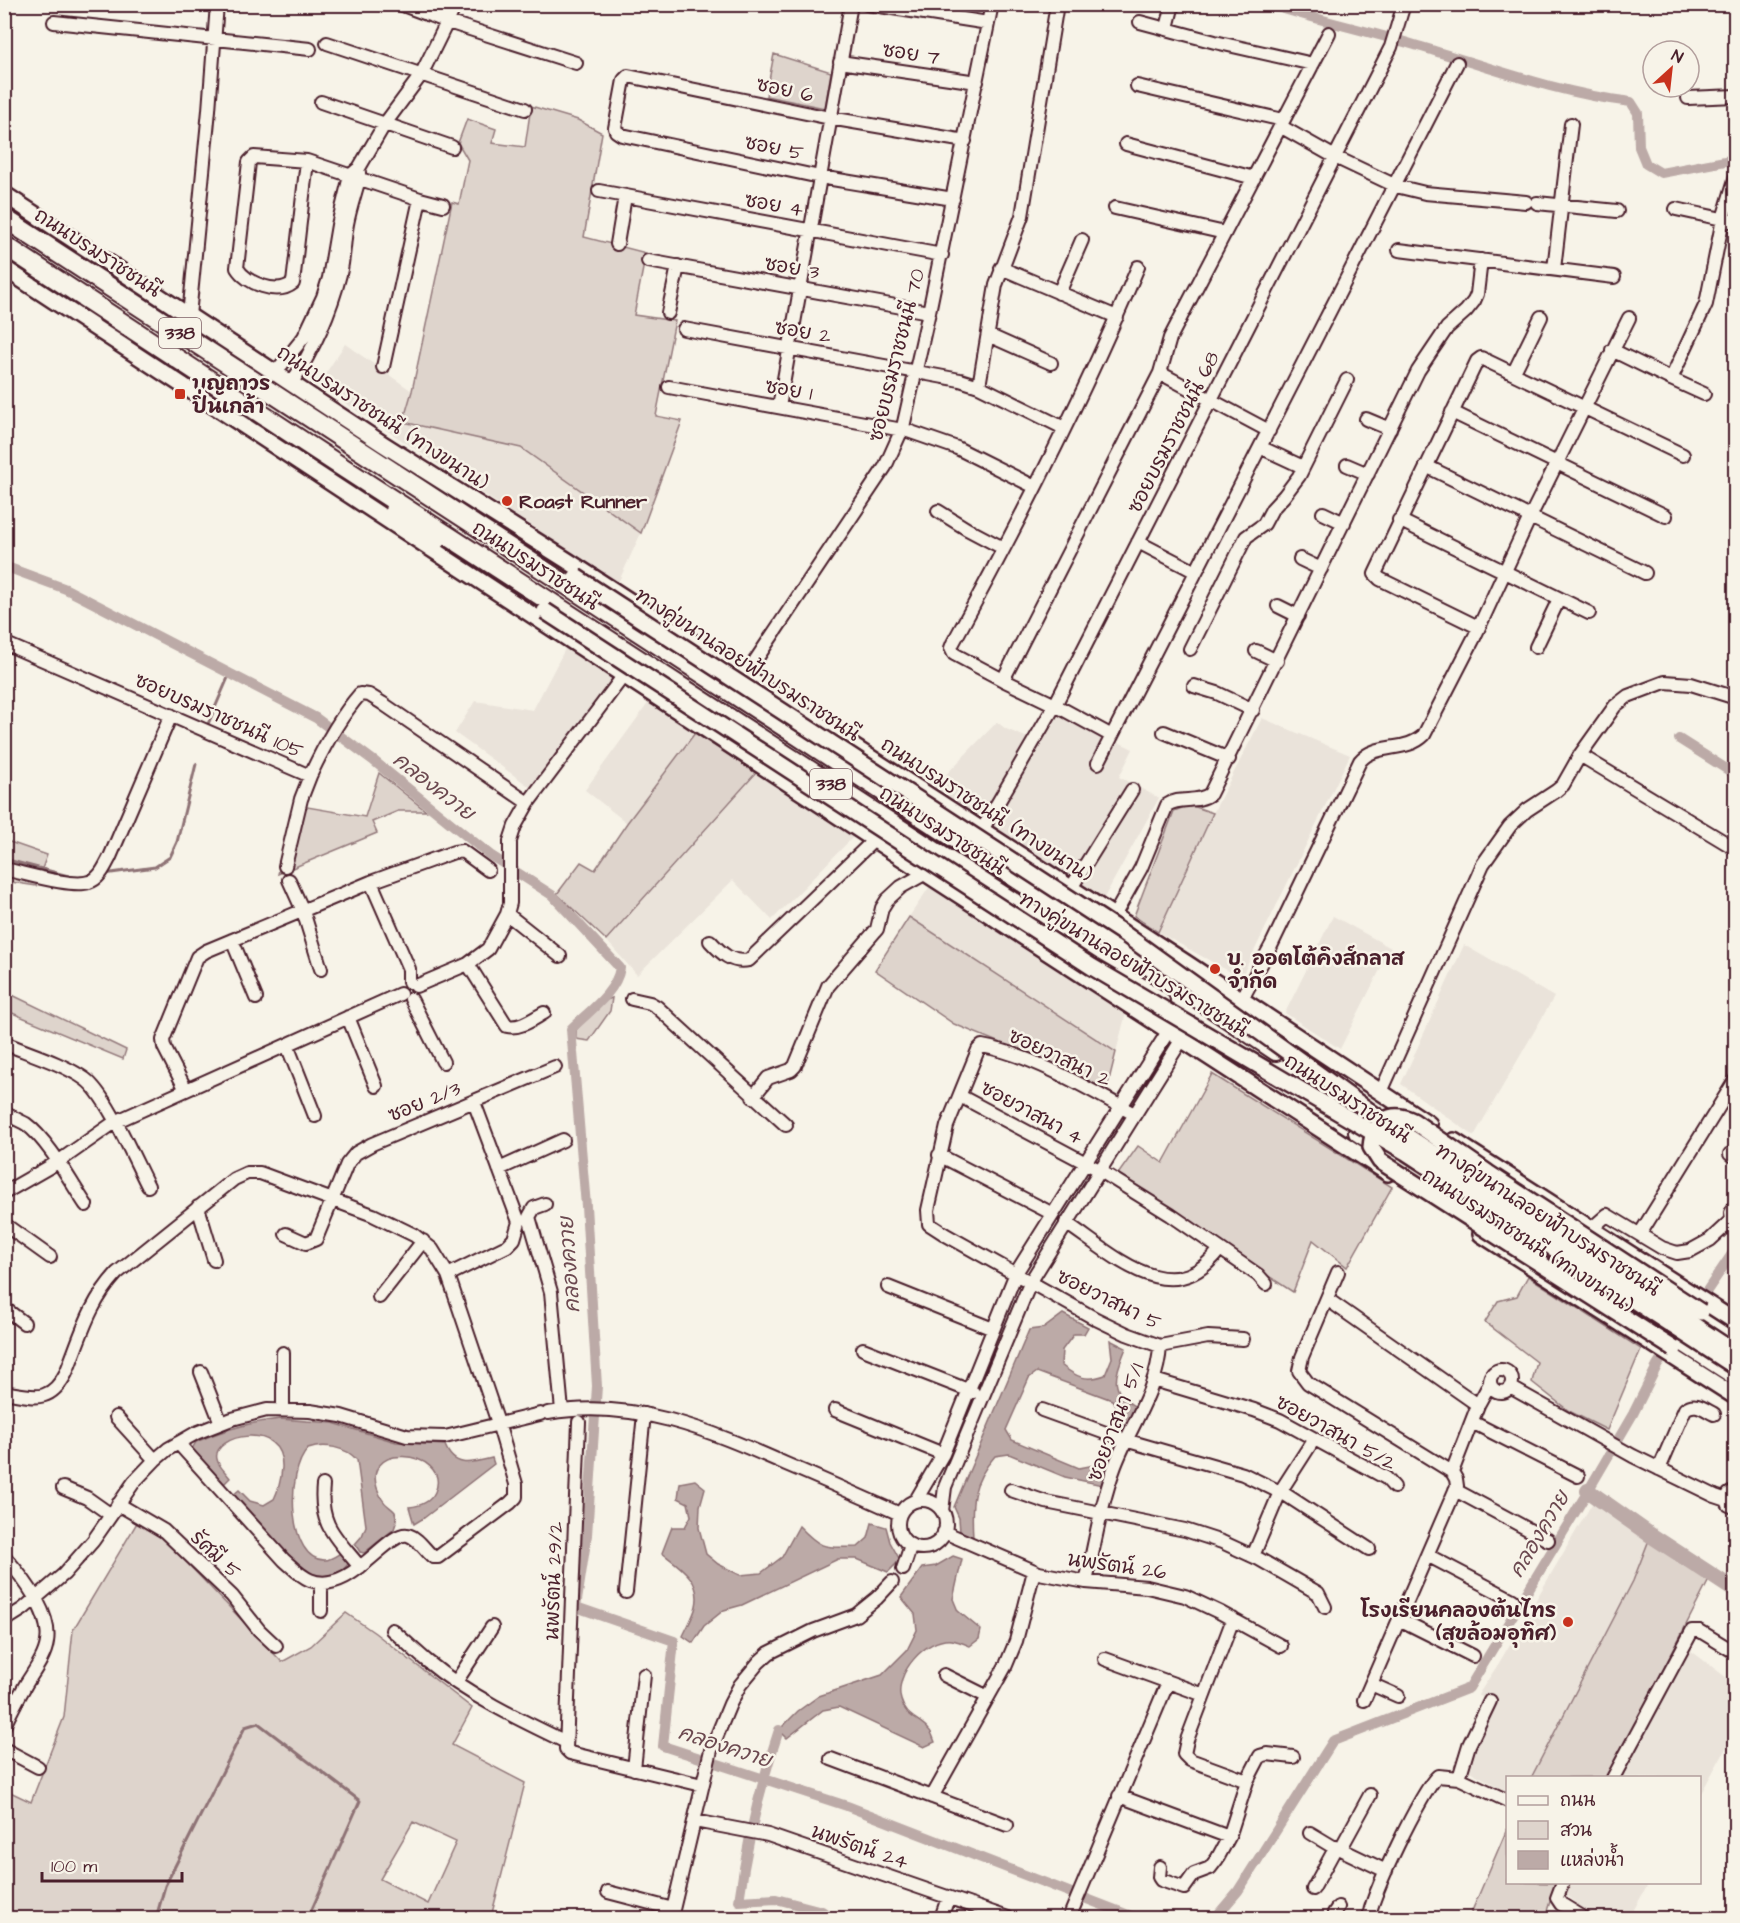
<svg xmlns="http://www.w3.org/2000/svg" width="1740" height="1923" font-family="'Architects Daughter','Playpen Sans Thai',sans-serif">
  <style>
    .built { fill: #eae3da }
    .green { fill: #ded4cc; stroke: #947a7c; stroke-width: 1.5; fill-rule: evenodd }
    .water { fill: #bcaaa7; stroke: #8e7275; stroke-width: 1.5 }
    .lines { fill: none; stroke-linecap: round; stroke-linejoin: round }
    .stream { stroke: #8e7275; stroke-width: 3 }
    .canal { stroke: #bcaaa7; stroke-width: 10 }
    .river { stroke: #bcaaa7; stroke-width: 16 }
    .minor-casing { stroke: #4a1f2b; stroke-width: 16 }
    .major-casing { stroke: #4a1f2b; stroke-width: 20 }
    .highway-casing { stroke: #4a1f2b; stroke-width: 22 }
    .minor { stroke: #f7f3e8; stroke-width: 12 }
    .major { stroke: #f7f3e8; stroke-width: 15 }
    .highway { stroke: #f7f3e8; stroke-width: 18 }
    .major-bridge-casing { stroke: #4a1f2b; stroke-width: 20; stroke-linecap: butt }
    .major-bridge { stroke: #f7f3e8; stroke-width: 15 }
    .poi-dot { fill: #c8321e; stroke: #f7f3e8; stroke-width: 2 }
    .labels { text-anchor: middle; stroke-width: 5; stroke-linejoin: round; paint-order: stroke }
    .shield { fill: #f7f3e8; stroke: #7e5f64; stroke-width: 1.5 }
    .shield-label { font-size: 18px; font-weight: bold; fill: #4a1f2b }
    .street-label { font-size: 20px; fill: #4a1f2b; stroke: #f7f3e8 }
    .poi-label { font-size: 20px; font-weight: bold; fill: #4a1f2b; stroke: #f7f3e8; text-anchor: start }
    .water-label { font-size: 21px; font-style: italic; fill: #6c4950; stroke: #f7f3e8 }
  </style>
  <rect width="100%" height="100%" fill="#f7f3e8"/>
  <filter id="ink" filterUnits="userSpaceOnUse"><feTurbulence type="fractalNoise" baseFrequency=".0167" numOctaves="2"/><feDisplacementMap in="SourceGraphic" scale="12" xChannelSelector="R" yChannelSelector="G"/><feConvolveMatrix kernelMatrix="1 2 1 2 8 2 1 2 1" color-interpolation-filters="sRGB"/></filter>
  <g filter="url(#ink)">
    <path class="built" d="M345 344 412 391 403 422 521 448 641 533 618 583 318 385Z
      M566 647 613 677 530 787 455 733 475 701 533 710Z
      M649 702 695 733 627 823 585 790Z
      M1047 708 1133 749 1119 777 1159 798 1105 896 1099 903 930 791 997 722 1006 729 1033 740Z
      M1262 718 1350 755 1241 978 1158 932 1213 813Z
      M756 773 853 837 772 920 733 880 637 975 606 940Z
      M930 886 1126 1013 1116 1052 909 917Z
      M1333 916 1391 948 1340 1049 1285 1013Z
      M1464 945 1554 997 1474 1136 1401 1084Z
      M1593 1502 1649 1540 1633 1581 1531 1777 1508 1778 1507 1792 1468 1770 1493 1703 1478 1695 1499 1663Z
      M1678 1641 1735 1684V1732L1700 1795V1778L1608 1777Z
      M1570 1883H1649L1629 1918H1596L1564 1894Z"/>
    <path class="green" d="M774 54 831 72 825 108 766 96Z
      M531 106 578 120 602 133 584 237 646 253 634 315 675 321 656 416 682 421 641 533 521 448 403 422 412 391 452 202 459 204 468 160 458 143 467 119 496 129 492 143 525 147Z
      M695 733 756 773 606 940 557 894 581 862 595 870 627 823Z
      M379 773 426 811H398L372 822 377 833 278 874 296 805 365 817Z
      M1190 805 1213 813 1158 932 1134 916 1174 811Z
      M4 840 47 855 36 886 5 881Z
      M909 917 1116 1052 1106 1092 1044 1061 954 1024 875 970Z
      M4 991 126 1050 123 1059 5 1010Z
      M612 998 610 1011 589 1041 576 1039V1030L601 1002Z
      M1212 1074 1392 1187 1347 1267 1313 1240 1293 1292 1116 1177 1138 1146 1163 1163Z
      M1528 1276 1641 1349 1607 1430 1569 1411 1532 1382 1537 1362 1485 1322 1498 1301 1517 1296Z
      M138 1521 167 1542 282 1662 311 1646 346 1613 375 1633 472 1708 452 1745 525 1783 491 1917 498 1918H5L4 1789 31 1802 64 1717 73 1630ZM413 1822 456 1842 428 1904 380 1879Z
      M1649 1540 1709 1580 1608 1777 1531 1778 1633 1581Z
      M1507 1829 1508 1882 1556 1883 1546 1914 1544 1918H1469Z"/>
    <path class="water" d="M1063 1314 1088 1327 1084 1334H1074L1062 1350 1061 1365C1076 1377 1086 1382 1105 1375L1112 1358 1110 1340 1126 1348C1116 1374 1107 1391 1136 1407L1122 1435 1114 1431 1120 1410 1112 1400 1037 1372 1029 1378 1006 1430 1012 1440 1079 1468 1095 1465 1106 1447 1114 1450 1102 1485 1065 1477 1009 1454 995 1456C971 1483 971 1504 973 1538L960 1532 959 1518 954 1507 1029 1330 1044 1328Z
      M280 1419 333 1423 396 1442 445 1445C454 1469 472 1463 492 1458L494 1464 424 1518 414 1524 409 1507C420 1506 430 1503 435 1492 454 1449 348 1438 382 1499 386 1506 391 1507 395 1512L397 1520 394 1529 364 1553 360 1552 355 1544 362 1536 366 1526 357 1460C346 1447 324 1443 308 1449 285 1472 288 1561 325 1560 331 1560 337 1555 342 1552L349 1563 342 1571 325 1576 315 1575 299 1568 232 1496 239 1490 250 1501 264 1505 274 1499C279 1489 281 1479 282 1468 284 1419 211 1435 217 1459 218 1466 226 1472 230 1478L224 1484 192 1449 196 1442C223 1430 250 1422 280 1419Z
      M695 1480 705 1488 700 1506 699 1528 706 1554 718 1564 740 1575 761 1573 782 1557 799 1526C823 1551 825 1547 858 1547L868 1538 872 1523 886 1527 890 1542 900 1560 888 1572 857 1559H838L742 1605 724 1610 704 1626 693 1643 683 1636C687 1627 694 1616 696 1606 702 1580 680 1567 662 1553L672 1527H685L691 1516 688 1503 678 1498 680 1483Z
      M953 1556 962 1559 953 1599 958 1611 981 1630 979 1639 970 1646C965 1644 958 1641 952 1640 926 1637 893 1674 901 1700 906 1718 919 1718 929 1730 932 1732 933 1738 935 1742L924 1747 839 1707 823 1710 787 1738 779 1730 798 1711 819 1696 882 1675 907 1650 917 1630 915 1614 901 1597 922 1568 936 1566Z"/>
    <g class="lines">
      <path class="stream" d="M208 724 230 673
        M4 859 76 878 88 876
        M104 874 155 867 170 857 177 842 196 764
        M156 1918 165 1886 245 1727 258 1723 360 1801 308 1918"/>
      <path class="canal" d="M1268 4C1317 20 1368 31 1418 46 1489 67 1557 93 1631 102L1638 113 1639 147 1646 164 1661 173 1736 159
        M4 566 66 589 316 718 374 761 490 855 552 895 620 968C616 993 588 1012 571 1029L586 1206 597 1386 587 1535 576 1607 674 1641 663 1746 847 1806 1136 1918
        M1679 739 1736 775
        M1698 1304 1736 1248
        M779 1730C760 1786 747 1842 739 1901L776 1899 822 1911 832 1918
        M1215 1918 1238 1891 1333 1741 1469 1688 1588 1491 1633 1414 1657 1366 1670 1346"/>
      <path class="river" d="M1588 1491 1649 1534 1736 1591"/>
      <g class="minor-casing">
        <path id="minor" d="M400 4 448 22 576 63
          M867 4 988 23
          M54 22 310 49
          M1140 22 1215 42 1313 64
          M1167 28 1173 4
          M327 43 525 109
          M840 62 977 82
          M1137 86 1283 120
          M1688 98 1736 96
          M321 102 452 147
          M1280 126 1335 157 1396 186 1425 193 1526 202
          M1126 144 1254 178
          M307 161 293 283C277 296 246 283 237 268L249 162 254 157 307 161 420 199 443 205
          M599 191 942 255
          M953 199 820 177 622 135 616 131 615 128 624 80 628 76 830 118 965 141
          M1537 203 1617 211
          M1115 208 1225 233
          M1676 209 1736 222
          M617 244 625 196
          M1399 250 1614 277
          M648 261 929 312
          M1001 268 1117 317
          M1554 269 1571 124
          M1059 293 1082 240
          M668 313 678 266
          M189 316 209 110 217 4
          M684 329 960 380 979 386 1064 428
          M988 335 1051 363
          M1612 350 1671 379 1706 304 1723 219 1736 176
          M383 367 420 199
          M1514 372 1541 317
          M275 373 304 337 323 297 329 278 338 225 350 176 359 168 384 125 421 75 456 4
          M1160 373 1269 431
          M1671 379 1704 394
          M291 384C313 350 330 314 340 274 344 258 344 240 347 224 350 208 355 194 359 179V172
          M979 386 996 285 1022 216 1057 4
          M669 387 908 431 957 448 1035 487
          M779 407 851 4
          M1452 412 1666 516
          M1366 419 1390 429
          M1260 447 1303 467
          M1347 465 1368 474
          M1426 466 1645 573
          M938 511 967 529 1003 548
          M1323 513 1344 523
          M1399 520 1589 613
          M1138 542 1196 572
          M1300 559 1321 569
          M1278 606 1298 616
          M1478 627 1380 579 1375 574 1477 361 1481 358 1683 455
          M4 643 310 776C323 748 340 717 360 694L369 695 382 703 528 803
          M1536 647 1559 599
          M1190 649 1246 537 1264 524 1272 509 1284 496 1299 476 1347 380
          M1256 651 1277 661
          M745 676 885 467 903 427 929 312 992 4
          M1003 680 954 654 951 648 953 643C1020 521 1084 396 1138 267
          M1194 686 1217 693 1253 710
          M1164 732 1229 759
          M1112 736 1055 705 1003 680 1160 373 1170 338 1329 33
          M1580 755 1736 849
          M1098 763 1457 63
          M982 830 1055 705 1391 47 1404 4
          M285 866 301 799 310 776
          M4 869C24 873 72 888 89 882 100 879 105 866 110 857L171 715
          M289 880 303 911 321 969
          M371 882 409 969V982
          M1071 888 1132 790
          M507 914 560 956
          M1114 916 1141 868 1167 805C1180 796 1197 804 1210 794L1418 371 1447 328 1466 311 1474 301 1477 294 1481 260
          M232 940 256 998
          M710 941C721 953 732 964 749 960L875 839
          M468 964 507 1026C520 1029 533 1019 544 1013
          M416 986 468 964 488 949 507 914 510 903V841L515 826 528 803 624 675
          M411 999 443 1062
          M632 999 650 1003 657 1007 786 1125
          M1242 999 1271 946 1360 761C1376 742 1406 753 1424 735L1474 638 1530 517 1629 318
          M348 1017 376 1086
          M4 1043C28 1053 64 1064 85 1079 107 1095 134 1159 148 1186
          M287 1045 315 1116
          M186 1090 164 1047 163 1040 197 957 206 951 371 882 454 852 462 851 488 870
          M1381 1092 1483 864 1510 826 1527 810 1556 791 1563 785 1580 755 1615 706 1628 696 1665 682 1691 684 1736 698
          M960 1096 1099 1170 1171 1215 1258 1275 1266 1284
          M753 1097 768 1078 791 1070 795 1066 828 986 877 929 882 908 887 900 901 887 926 873
          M4 1113C12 1117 19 1120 26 1124 48 1140 70 1181 86 1205
          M1134 1114C1089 1089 1032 1055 982 1046L978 1050 947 1126 928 1210 929 1224 946 1235 1096 1319 1127 1334 1160 1346 1208 1337 1243 1339
          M1730 1154 1736 1157
          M939 1155 1053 1214
          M499 1169 563 1140
          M4 1193 58 1162 115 1122 400 994
          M545 1204 534 1208 529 1217 551 1292 562 1411
          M198 1207 214 1260
          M1732 1220 1731 1213 1736 1204
          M1066 1223C1114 1255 1172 1314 1220 1249
          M4 1224 50 1257
          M1591 1229 1607 1215 1662 1248 1677 1253 1690 1251 1710 1240 1736 1216
          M286 1234 306 1243 316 1239 347 1164 356 1153 372 1144 555 1067
          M1640 1234 1736 1079
          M1338 1272 1302 1357 1299 1371 1308 1383 1452 1472
          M448 1275 507 1246 514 1239 519 1222 474 1102
          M888 1287 993 1329
          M379 1297 423 1241
          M1327 1299 1478 1405
          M4 1308 24 1323
          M863 1349 973 1392
          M283 1353V1410
          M1490 1381a11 11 0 1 1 22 0a11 11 0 1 1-22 0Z
          M201 1372 221 1423
          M1154 1380 1254 1410 1280 1420 1386 1478 1394 1487
          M1510 1387 1633 1456 1715 1496 1727 1500
          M4 1392C34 1397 50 1404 66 1373 81 1336 89 1303 117 1273L234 1179 247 1173H260L373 1215 414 1235 432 1249 448 1275 498 1423 516 1484V1497L510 1503 438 1557H433C425 1550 418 1538 408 1535 387 1530 350 1597 310 1580 300 1576 292 1567 284 1560L178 1443
          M835 1410 943 1454
          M1042 1410 1125 1440 1243 1474 1286 1495 1369 1549
          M548 1413C634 1398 709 1430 786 1464 824 1480 862 1497 900 1514
          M116 1417 155 1460
          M579 1422 566 1749 570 1753 702 1785
          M1472 1422 1578 1476
          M1659 1469 1685 1409C1695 1401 1704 1409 1714 1414
          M323 1485C319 1526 336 1537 360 1567
          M63 1488 87 1498 111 1515
          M1011 1490 1046 1502 1185 1530 1222 1542 1259 1559 1318 1593 1325 1607
          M1455 1490 1548 1540
          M1736 1490 1729 1494 1727 1500 1729 1505 1736 1508
          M916 1500 943 1454 1016 1273 1169 1030
          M898 1524a24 24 0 1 1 48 0a24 24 0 1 1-48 0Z
          M118 1504 164 1531 232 1596 259 1630 276 1646
          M942 1511 945 1487 1031 1281 1182 1039
          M944 1532 1039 1573 1086 1582 1147 1587 1185 1596 1221 1613 1281 1646
          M1427 1555 1513 1600
          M4 1556C22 1576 52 1614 47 1642 45 1657 34 1671 26 1684 18 1698 11 1711 4 1726
          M1253 1556 1280 1492 1314 1439
          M903 1569 911 1545
          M1086 1582C1095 1543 1101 1503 1115 1466 1130 1426 1158 1389 1160 1346
          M321 1583V1611
          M626 1592 644 1414
          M1233 1619 1187 1740 1184 1754 1190 1760 1247 1781 1260 1756 1267 1754 1293 1757
          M1399 1619 1473 1656
          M4 1621 23 1609 64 1574 93 1541 134 1482 155 1460 168 1449 196 1433 232 1419 267 1410 310 1411 341 1416 407 1436 445 1437 540 1414
          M392 1630C404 1640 415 1651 427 1661 468 1695 518 1719 566 1742
          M1105 1659 1204 1695
          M944 1675 988 1697
          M456 1682 492 1627
          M1371 1684 1398 1696
          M1364 1700 1457 1486 1456 1479 1452 1472 1478 1405 1490 1383
          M1490 1701 1469 1745 1459 1778 1508 1801
          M4 1749 38 1767
          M831 1759 1007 1825
          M634 1769 644 1675
          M1613 1778 1692 1631H1700L1736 1653
          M1119 1796 1229 1837
          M932 1797 1006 1665 1016 1641 1034 1571
          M695 1821 768 1835 1008 1918
          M1310 1833 1335 1848
          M1341 1848 1370 1795
          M1160 1867 1159 1877 1161 1880 1184 1888 1194 1874 1210 1868 1217 1859 1229 1837 1247 1781
          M1563 1882 1557 1898 1561 1904 1584 1918
          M1313 1889 1336 1847 1386 1871
          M608 1892 673 1909
          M671 1918 711 1750 730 1704 740 1685 759 1662 769 1653 813 1631 856 1615 877 1598 892 1582
          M941 1918 948 1898
          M1069 1918 1168 1682
          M1334 1918V1913L1338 1907
          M1369 1918C1369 1900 1423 1788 1438 1776L1459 1778"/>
      </g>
      <g class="major-casing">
        <path id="major" d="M4 194 383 444 568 561 1186 963 1429 1124
          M4 268 896 854 1388 1173
          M393 509 437 541
          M1454 1141 1736 1322
          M1481 1234 1736 1397"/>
      </g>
      <g class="highway-casing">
        <path id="highway" d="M4 218 1094 929 1276 1051
          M4 245 339 465 1076 943 1160 1001
          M1358 1132 1736 1376"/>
      </g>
      <use href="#minor" class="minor"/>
      <use href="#major" class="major"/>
      <use href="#highway" class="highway"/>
      <g class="major-bridge-casing">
        <path id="major-bridge" d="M576 577 1123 933 1375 1115 1736 1353
          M545 611 1092 967 1406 1152 1736 1367
          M1674 1349 1380 1161 1371 1147C1373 1122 1390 1110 1413 1121L1488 1173 1701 1312"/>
      </g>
      <use href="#major-bridge" class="major-bridge"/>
    </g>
  </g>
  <g class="poi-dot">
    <rect x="174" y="388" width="12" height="12" rx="3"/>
    <circle cx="507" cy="501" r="6"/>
    <circle cx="1215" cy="969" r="6"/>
    <circle cx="1568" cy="1622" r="6"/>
  </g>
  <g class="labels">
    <g class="shield">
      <rect x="159" y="318" width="42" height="30" rx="4.5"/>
      <rect x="810" y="769" width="42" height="30" rx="4.5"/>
    </g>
    <g class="shield-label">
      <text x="180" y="339">338</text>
      <text x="831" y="790">338</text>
    </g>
    <g class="street-label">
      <text transform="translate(911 53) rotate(9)" y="7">ซอย 7</text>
      <text transform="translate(785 89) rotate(12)" y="7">ซอย 6</text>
      <text transform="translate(774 147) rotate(12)" y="7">ซอย 5</text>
      <text transform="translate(774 204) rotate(10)" y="7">ซอย 4</text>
      <text transform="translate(98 252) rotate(33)" y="7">ถนนบรมราชชนนี</text>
      <text transform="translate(792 267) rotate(10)" y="7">ซอย 3</text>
      <text transform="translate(803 331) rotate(10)" y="7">ซอย 2</text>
      <text transform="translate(896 355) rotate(-76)" y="7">ซอยบรมราชชนนี 70</text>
      <text transform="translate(789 389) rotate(10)" y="7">ซอย 1</text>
      <text transform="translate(383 417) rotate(33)" y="7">ถนนบรมราชชนนี (ทางขนาน)</text>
      <text transform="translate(1173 432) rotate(-63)" y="7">ซอยบรมราชชนนี 68</text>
      <text transform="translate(536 565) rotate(33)" y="7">ถนนบรมราชชนนี</text>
      <text transform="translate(748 664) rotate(33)" y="7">ทางคู่ขนานลอยฟ้าบรมราชชนนี</text>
      <text transform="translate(219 715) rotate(24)" y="7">ซอยบรมราชชนนี 105</text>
      <text transform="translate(987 809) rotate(33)" y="7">ถนนบรมราชชนนี (ทางขนาน)</text>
      <text transform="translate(943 830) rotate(33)" y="7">ถนนบรมราชชนนี</text>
      <text transform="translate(1134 964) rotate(31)" y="7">ทางคู่ขนานลอยฟ้าบรมราชชนนี</text>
      <text transform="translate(1060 1057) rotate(25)" y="7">ซอยวาสนา 2</text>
      <text transform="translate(1348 1098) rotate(33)" y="7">ถนนบรมราชชนนี</text>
      <text transform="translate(424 1101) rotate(-22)" y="7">ซอย 2/3</text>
      <text transform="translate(1032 1112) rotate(28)" y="7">ซอยวาสนา 4</text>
      <text transform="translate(1548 1219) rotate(33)" y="7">ทางคู่ขนานลอยฟ้าบรมราชชนนี</text>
      <text transform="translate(1528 1240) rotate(33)" y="7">ถนนบรมราชชนนี (ทางขนาน)</text>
      <text transform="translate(1109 1299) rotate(26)" y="7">ซอยวาสนา 5</text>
      <text transform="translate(1115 1422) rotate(-69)" y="7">ซอยวาสนา 5/1</text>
      <text transform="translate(1336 1432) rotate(29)" y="7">ซอยวาสนา 5/2</text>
      <text transform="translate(216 1554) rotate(43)" y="7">รัศมี 5</text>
      <text transform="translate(1117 1565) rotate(8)" y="7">นพรัตน์ 26</text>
      <text transform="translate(553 1581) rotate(-88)" y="7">นพรัตน์ 29/2</text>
      <text transform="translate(860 1846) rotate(19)" y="7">นพรัตน์ 24</text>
    </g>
    <g class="poi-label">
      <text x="192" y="390">บุญถาวร<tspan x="192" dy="23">ปิ่นเกล้า</tspan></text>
      <text x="519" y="508">Roast Runner</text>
      <text x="1227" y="965">บ. ออตโต้คิงส์กลาส<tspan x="1227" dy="23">จำกัด</tspan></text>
      <text x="1556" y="1617" text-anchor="end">โรงเรียนคลองต้นไทร<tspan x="1556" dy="23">(สุขล้อมอุทิศ)</tspan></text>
    </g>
    <g class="water-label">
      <text transform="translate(434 786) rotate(38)" y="7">คลองควาย</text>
      <text transform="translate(569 1265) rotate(-94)" y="7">คลองควาย</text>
      <text transform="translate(1539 1534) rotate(-59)" y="7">คลองควาย</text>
      <text transform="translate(725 1746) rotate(18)" y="7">คลองควาย</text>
    </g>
  </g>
  <rect width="1740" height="1923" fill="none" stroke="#f7f3e8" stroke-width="24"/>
  <rect x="12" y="12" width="1716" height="1899" fill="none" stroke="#4a1f2b" stroke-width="2" filter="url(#ink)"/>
  <rect x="1506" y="1776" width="195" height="108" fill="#f7f3e8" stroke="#b29e9c" stroke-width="1.5"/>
  <rect x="1518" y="1796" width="30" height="9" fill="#f7f3e8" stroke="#b29e9c" stroke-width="1.5"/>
  <text x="1560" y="1806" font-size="18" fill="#4a1f2b">ถนน</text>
  <rect x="1518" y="1821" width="30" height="18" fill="#ded4cc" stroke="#b29e9c" stroke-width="1.5"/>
  <text x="1560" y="1836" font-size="18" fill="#4a1f2b">สวน</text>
  <rect x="1518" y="1851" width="30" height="18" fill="#bcaaa7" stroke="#b29e9c" stroke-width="1.5"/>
  <text x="1560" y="1866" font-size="18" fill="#4a1f2b">แหล่งน้ำ</text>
  <g transform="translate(1671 69) rotate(27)"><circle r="28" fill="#f7f3e8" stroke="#b29e9c" stroke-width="1.5"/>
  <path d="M0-4.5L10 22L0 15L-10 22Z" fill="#c8321e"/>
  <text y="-9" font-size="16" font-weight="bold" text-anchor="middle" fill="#4a1f2b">N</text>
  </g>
  <path d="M42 1872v9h140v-9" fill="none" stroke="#4a1f2b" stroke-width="3"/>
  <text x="51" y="1872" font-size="18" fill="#4a1f2b" stroke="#f7f3e8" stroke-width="4.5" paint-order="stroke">100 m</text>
</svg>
